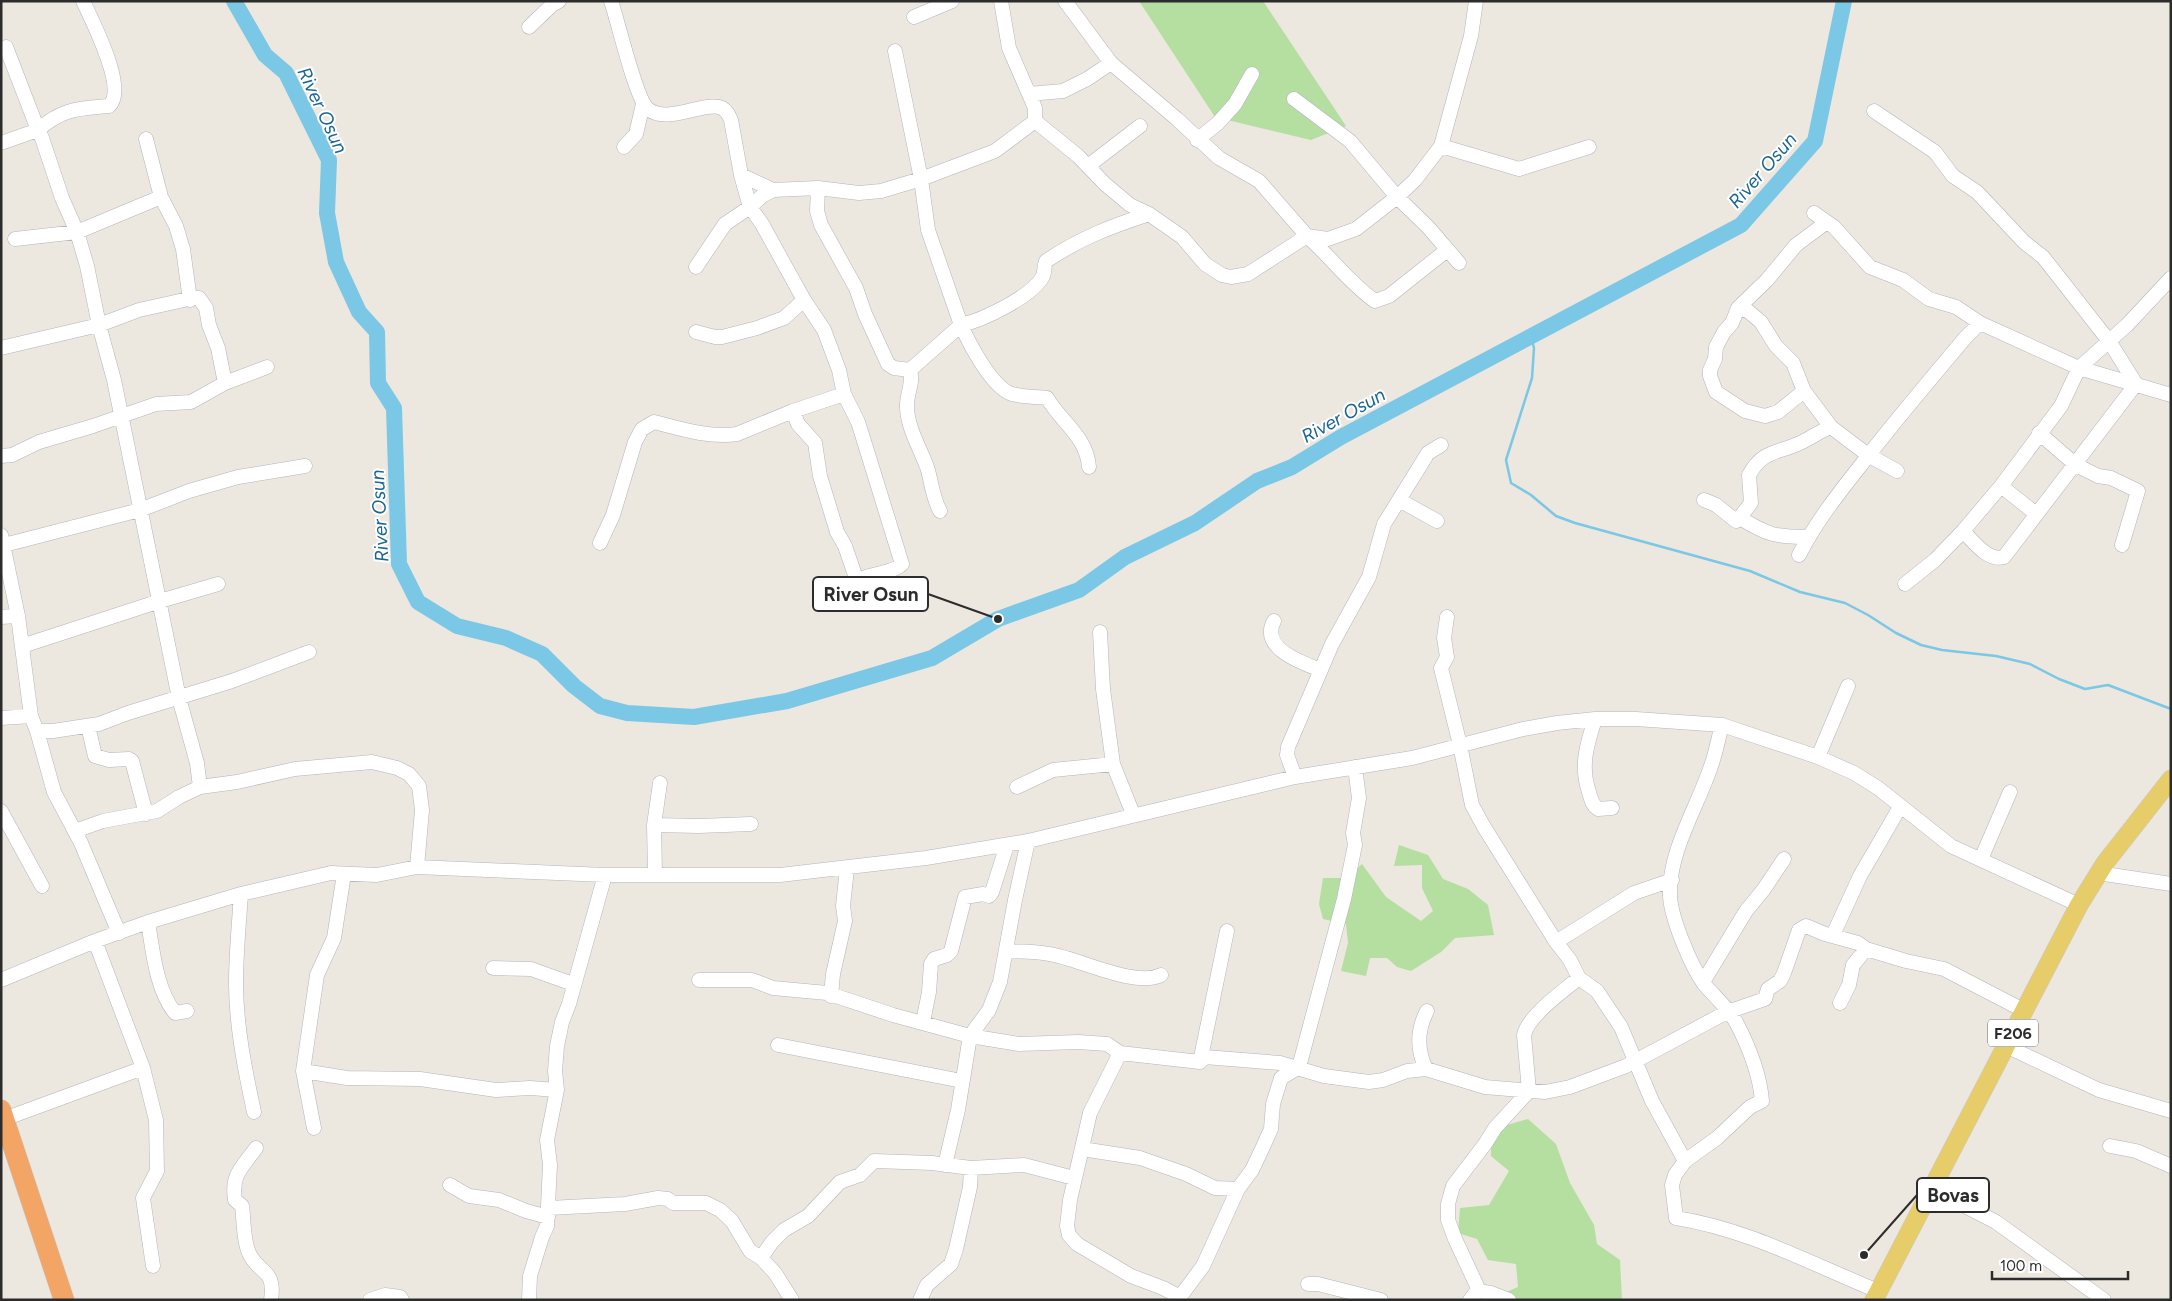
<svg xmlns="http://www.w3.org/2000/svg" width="2172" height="1301" font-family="Figtree,sans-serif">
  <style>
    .green { fill: #b4dfa0 }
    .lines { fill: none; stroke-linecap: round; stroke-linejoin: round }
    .stream { stroke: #7bc7e6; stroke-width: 2.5 }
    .river { stroke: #7bc7e6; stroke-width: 16 }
    .minor-casing { stroke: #b3b5be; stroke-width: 15 }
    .major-casing { stroke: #c8c8c8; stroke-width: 19 }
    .highway-casing { stroke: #c8c8c8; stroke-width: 21 }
    .minor { stroke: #fff; stroke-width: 14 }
    .major { stroke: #e7cd6a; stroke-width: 18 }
    .highway { stroke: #f2a564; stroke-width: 20 }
    .labels { text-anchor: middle; stroke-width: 4; stroke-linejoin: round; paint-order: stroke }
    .shield { fill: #fff; stroke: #6b6b6b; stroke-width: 1 }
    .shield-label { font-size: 16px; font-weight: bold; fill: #2c2c2c }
    .water-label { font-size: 19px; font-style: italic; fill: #186694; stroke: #fff }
    .leader { fill: none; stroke: #2c2c2c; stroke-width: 2 }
    .callout-dot { fill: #2c2c2c; stroke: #fff; stroke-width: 2 }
    .callout { fill: #fff; stroke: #2c2c2c; stroke-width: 2 }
    .callout-label { font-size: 19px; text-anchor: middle; font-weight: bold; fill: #2c2c2c }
  </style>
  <rect width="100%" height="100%" fill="#ece7df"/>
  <path class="green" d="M1139 1H1263L1346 126 1311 140 1215 117Z
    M1399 845 1428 855 1443 879 1468 889 1488 905 1494 935 1455 938 1441 952 1411 971 1397 967 1387 958H1370L1366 976 1341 971 1348 943 1346 924 1323 919 1319 904 1323 878H1347L1362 864 1386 897 1421 921 1433 911 1422 888V865L1394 866Z
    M1528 1119 1556 1144 1570 1183 1594 1225 1597 1244 1620 1260 1622 1300H1488L1518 1287 1516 1264 1488 1260 1477 1239 1458 1233 1460 1208 1489 1205 1509 1171 1491 1156V1141L1507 1125Z"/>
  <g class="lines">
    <path class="stream" d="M1531 336 1534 348 1532 378 1506 460 1511 483 1531 495 1556 516 1575 523 1750 571 1800 592 1845 603 1868 615 1896 633 1921 645 1942 650 1996 656 2030 664 2059 679 2085 689 2108 685 2171 709"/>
    <path class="river" d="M234 1 265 55 286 73 329 160 327 213 336 262 359 312 377 332 378 383 394 408 399 564 418 602 457 626 506 638 542 654 574 686 600 706 627 713 694 717 787 701 932 658 998 619 1079 590 1125 557 1195 523 1257 481 1292 467 1341 437 1741 225 1815 141 1844 1"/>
    <g class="minor-casing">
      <path id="minor" d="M611 1C618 21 636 100 648 109 667 125 706 100 722 108 727 111 729 115 731 120L741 175 750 207 762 196 773 190 818 188 859 193 881 191 921 179 995 151 1035 121V108L1009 48 1001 1
        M1065 1 1111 63 1177 119 1219 158 1259 181 1307 236 1328 239 1356 229 1397 197 1415 180 1441 146 1471 36 1476 1
        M914 17 952 1
        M529 27 552 5 559 1
        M6 47 38 130C63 108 78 109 109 106 128 89 92 21 83 1
        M895 51 921 179 928 230 961 325C983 320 1033 296 1043 276 1045 271 1044 266 1046 261 1081 238 1109 227 1149 214
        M1029 94 1063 91 1087 79 1111 63
        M1294 99 1350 141 1397 197 1428 227 1459 263
        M1874 111 1935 152 1953 176 1977 192 2024 242 2043 257 2109 341 2136 384
        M1035 121 1078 156 1105 184 1130 205 1149 214 1182 237 1205 264 1222 275 1231 277 1248 274 1307 236C1331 257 1349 283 1375 301L1389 296 1447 250
        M146 139 161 197
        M1197 140 1218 123 1235 104 1252 74
        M1 143 38 130 42 138 62 198 77 232 87 266 99 325 114 380 179 698 197 763 200 787
        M1441 146 1519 169 1589 147
        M624 147 636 134 643 104
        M1088 166 1140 126
        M741 175 773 190
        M818 188 817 211 821 225 856 288 865 314 888 364 894 368 910 370C914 384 906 394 907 408 908 429 920 448 927 467 932 483 932 496 940 511
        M1814 213 1834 227 1870 267 1903 280 1929 299 1956 307 1980 323 2079 368 2171 395
        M15 239 77 232 161 197 176 226 183 249 190 300
        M696 267 725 224 750 207 762 224 804 300 824 330 839 370 844 394 793 411 798 424 815 443 820 476 837 532 845 546 855 575 860 579C870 575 897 571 902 564L864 441 858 422 844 394
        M1738 308 1767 280 1796 245 1827 222
        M696 332 715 337H722L757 328 784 318 804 300
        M1 348 99 325 139 310 193 298H199L206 308 209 325 218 348 225 383
        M910 370 961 325C969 343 992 388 1012 394 1023 397 1036 397 1047 398 1062 423 1087 437 1089 467
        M1804 391 1778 412 1765 416 1745 411 1716 392 1710 376V370L1715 359 1716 347 1724 332 1732 323 1738 308 1748 311 1761 322 1776 346 1793 363 1804 391 1831 427 1868 455 1897 471
        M2039 433 2076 465 2098 476 2111 478 2138 491 2122 545
        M1 456 12 455 39 442 93 426 156 404 191 402 225 383 267 367
        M2001 486 2035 513
        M1399 500 1437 521
        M1704 500 1716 505 1736 521 1738 520 1751 503 1749 475C1762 450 1779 453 1800 443 1811 438 1820 431 1831 427
        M1740 518C1768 535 1775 537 1808 537
        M1963 531C1973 541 1988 562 2004 557L2136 384
        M1 535 18 616 31 716 37 731 54 792 81 843 119 933
        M600 543 613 515 635 442 642 429 654 422C681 429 709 438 737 434L793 411
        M4 545 140 510 189 491 238 477 305 466
        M1799 555C1816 522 1838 494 1861 465 1894 422 1930 380 1965 338L1980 323
        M1905 584 1935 560 1963 531 2001 486 2061 406 2079 368 2127 325 2171 278
        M1 617 18 616
        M1447 617 1444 638 1447 657 1441 668 1460 745 1472 805 1484 827 1556 942 1570 960 1579 978 1597 991 1621 1027 1652 1101 1685 1161
        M1274 621C1259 648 1302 663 1321 670
        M1100 632 1103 689 1113 764 1133 814
        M22 646 160 601 218 584
        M1 718 31 716
        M1595 719C1587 744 1580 766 1589 792 1591 799 1592 805 1598 809L1612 808
        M1722 725C1718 739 1716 753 1711 766 1698 806 1668 852 1670 896 1671 918 1691 966 1704 984 1714 996 1728 1008 1736 1022 1748 1045 1760 1075 1762 1101L1750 1107 1717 1138 1685 1161 1675 1175 1672 1185 1676 1218C1747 1229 1812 1264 1878 1291
        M88 726 95 756 109 760 129 759 132 761 146 814
        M37 731H53L99 724 128 713 232 681 309 652
        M1818 757 1848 686
        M1295 777 1287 755 1288 747 1332 644 1369 577 1384 524 1428 453 1441 445
        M1017 787 1053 770 1113 764
        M1 811 42 886
        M654 825 699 826 751 824
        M75 831 103 821 157 811 179 797 200 787 237 782 295 769 372 762 397 768 409 774 419 786 422 810 417 867
        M1981 859 2010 792
        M2098 873 2171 884
        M655 874 654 825 660 783
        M241 894C239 924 236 953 236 983 236 1026 245 1070 254 1112
        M148 922C153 952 156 989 175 1013L187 1011
        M1833 935 1860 876 1900 807
        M95 941 143 1068 156 1120 157 1171 143 1198 153 1266
        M1556 942 1634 893 1672 880
        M1006 951C1020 952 1035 951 1049 954 1078 958 1135 988 1161 975
        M493 968 531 969 573 984
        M1 980 95 941 148 922 241 894 331 873 377 875 417 867 605 875H780L926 858 1028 841 1295 777 1412 758 1523 729 1557 723 1595 719H1636L1722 725 1818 757 1854 773 1878 788 1951 846 2079 905
        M699 980H752L773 988 827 993 893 1015 970 1036 1019 1044 1078 1042 1107 1044 1120 1053 1200 1062 1205 1057 1280 1063 1324 1076 1369 1082 1383 1080 1407 1071 1426 1069 1485 1087 1545 1092 1570 1087 1626 1066 1727 1012 1765 999 1768 989 1780 981 1784 973 1799 930 1806 926 1825 934 1858 943 1866 949 1906 961 1944 969 2025 1011
        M1703 982 1746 911 1764 889 1784 859
        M831 996 833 974 845 921 843 906 847 868
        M1840 1003 1849 985 1853 965 1866 949
        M923 1022 929 992 931 964 934 959 947 955 951 951 965 897 983 894 989 896 992 892 1007 845
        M778 1045 962 1081
        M2006 1046 2099 1090 2171 1111
        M1120 1053 1090 1113 1070 1200 1067 1226 1069 1235 1077 1244 1131 1276 1163 1288 1180 1297
        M1200 1062 1227 931
        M1426 1069C1417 1050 1417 1030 1427 1011
        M303 1071 347 1078 420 1079 496 1090 530 1088 557 1090
        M4 1119 143 1068
        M314 1128 303 1071 317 975 334 938 344 874
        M2110 1146 2136 1151 2171 1166
        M256 1148C242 1168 231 1174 235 1200L242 1206C244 1220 243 1240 249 1253 259 1275 276 1268 271 1300
        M1082 1149 1140 1158 1186 1174 1215 1188 1238 1189
        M945 1165 958 1110 970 1036 989 1010 1000 982 1015 900 1028 841
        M450 1185 469 1196 499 1200 526 1211 548 1217
        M1932 1189 1996 1222 2104 1300
        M549 1208 625 1204 658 1198 668 1199 673 1203H706L720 1210 732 1221 750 1251 761 1258 775 1273 792 1300
        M761 1258 772 1242 784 1230 808 1216 840 1182 860 1175 874 1161 932 1163 971 1168 1024 1165 1074 1178
        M1308 1284H1318L1381 1300
        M1477 1291 1491 1293 1509 1300
        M370 1300 385 1295 400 1297 402 1300
        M529 1300 530 1276 542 1237 547 1226 550 1165 547 1140 557 1090 555 1071 557 1046 562 1022 569 1004 605 875
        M920 1300 927 1285 951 1264 956 1249 970 1187 971 1168
        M1180 1300V1297L1203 1266 1238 1189 1252 1170 1262 1149 1271 1129 1273 1104 1281 1078 1299 1067 1344 899 1355 845 1353 833 1359 798 1355 767
        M1470 1300 1477 1291V1286L1455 1239 1448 1220V1204L1453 1186 1485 1144 1495 1128 1529 1091 1524 1035C1528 1016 1564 990 1579 978"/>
    </g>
    <g class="major-casing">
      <path id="major" d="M1874 1300 2079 905 2105 863 2171 779"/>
    </g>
    <g class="highway-casing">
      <path id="highway" d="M1 1110 64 1300"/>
    </g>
    <use href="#minor" class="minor"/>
    <use href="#major" class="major"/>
    <use href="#highway" class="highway"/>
  </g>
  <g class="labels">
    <rect class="shield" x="1988" y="1019.5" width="50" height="27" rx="4"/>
    <g class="shield-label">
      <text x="2013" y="1039">F206</text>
    </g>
    <g class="water-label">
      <text transform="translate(323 110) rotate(65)" y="7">River Osun</text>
      <text transform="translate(1762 170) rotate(-49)" y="7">River Osun</text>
      <text transform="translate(1343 415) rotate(-29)" y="7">River Osun</text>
      <text transform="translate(379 516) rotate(-93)" y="7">River Osun</text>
    </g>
  </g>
  <path class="leader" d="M998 619L928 594M1864 1255L1917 1195"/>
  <g class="callout-dot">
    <circle cx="998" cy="619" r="5"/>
    <circle cx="1864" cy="1255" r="5"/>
  </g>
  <g class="callout">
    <rect x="813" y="577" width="115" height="34" rx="5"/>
    <rect x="1917" y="1178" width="72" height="34" rx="5"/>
  </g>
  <g class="callout-label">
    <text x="871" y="601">River Osun</text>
    <text x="1953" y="1202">Bovas</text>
  </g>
  <rect width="2172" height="1301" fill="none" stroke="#2c2c2c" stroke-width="5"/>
  <path d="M1992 1271v8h136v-8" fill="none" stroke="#2c2c2c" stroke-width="2.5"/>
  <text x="2000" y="1271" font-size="15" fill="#2c2c2c" stroke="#ffffff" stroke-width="4" paint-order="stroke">100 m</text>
</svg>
